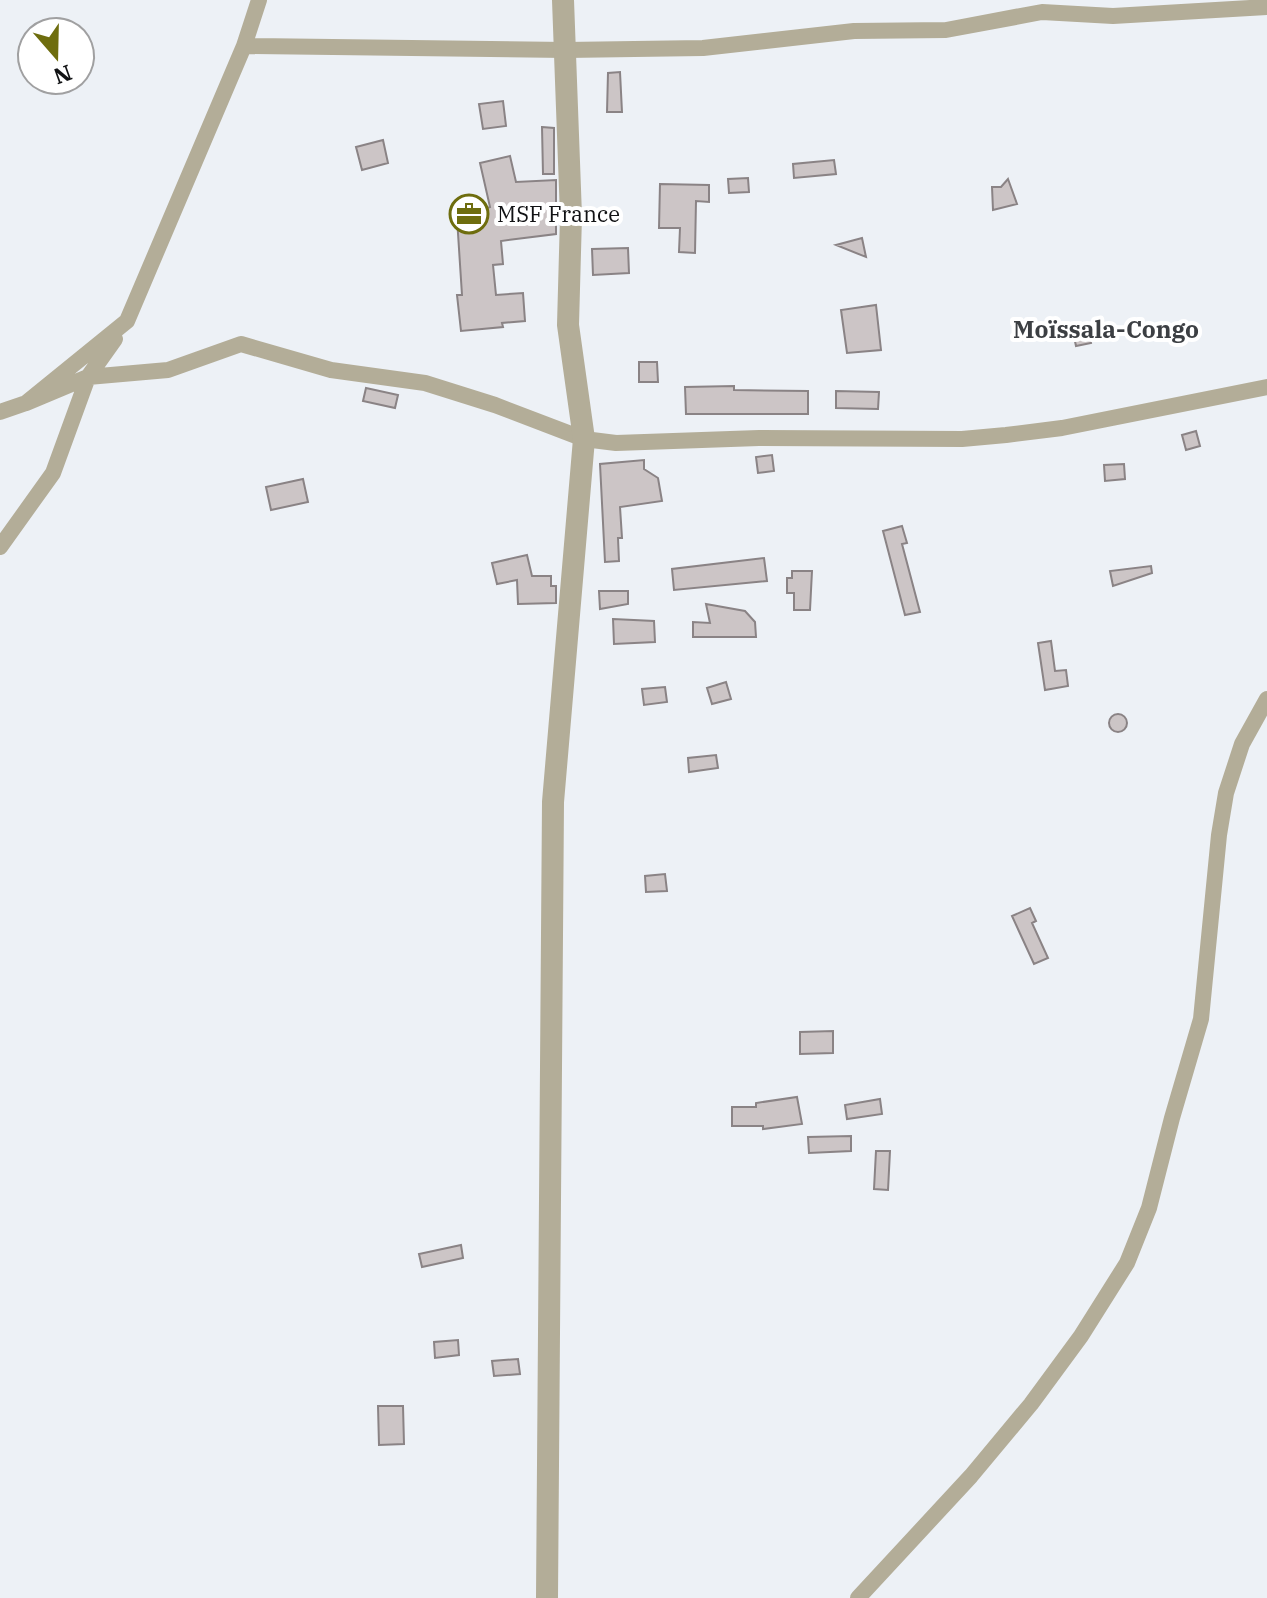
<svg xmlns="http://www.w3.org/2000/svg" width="1267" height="1598" font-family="'IBM Plex Serif',serif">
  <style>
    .building { fill: #ccc5c6; stroke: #8a8385; stroke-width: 2 }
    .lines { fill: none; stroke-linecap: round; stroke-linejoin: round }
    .minor { stroke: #b3ad98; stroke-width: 16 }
    .tertiary { stroke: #b3ad98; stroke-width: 22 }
    .labels { text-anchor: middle; stroke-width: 8; stroke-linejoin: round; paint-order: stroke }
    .poi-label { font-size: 22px; fill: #111214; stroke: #fff; text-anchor: start }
    .neighbourhood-label { font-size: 24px; font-weight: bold; fill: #3c3f43; stroke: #fff }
  </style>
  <rect width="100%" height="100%" fill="#edf1f6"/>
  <path class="building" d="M620 72 622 112H607L608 73Z
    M503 101 506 126 483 129 479 104Z
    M542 127 554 128V174H543Z
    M383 140 388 163 362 170 356 147Z
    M510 156 516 182 556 180V234L501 241 503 264 493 265 496 295 523 293 525 321 502 323 503 327 461 331 457 295H462L457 218 490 207 480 163Z
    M834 160 836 174 794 178 793 164Z
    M748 178 749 192 729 193 728 179Z
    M1008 179 1017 204 993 210 992 187H1001Z
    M660 184 709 185V202L696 201 695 253 679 252 680 228H659Z
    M862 238 866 257 836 245Z
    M628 248 629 273 593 275 592 249Z
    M876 305 881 350 847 353 841 310Z
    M1088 329 1091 343 1076 346 1073 332Z
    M639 362H657L658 382H639Z
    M734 386V390L808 391V414H686L685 387Z
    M366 388 398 395 395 408 363 401Z
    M836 391 879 392 878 409 836 408Z
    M1196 431 1200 446 1186 450 1182 435Z
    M772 455 774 471 758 473 756 457Z
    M644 460V469L658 478 662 501 620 507 622 538H618L619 561 605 562 600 464Z
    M1124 464 1125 479 1105 481 1104 465Z
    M303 479 308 502 271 510 266 487Z
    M902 526 907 543 902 544 920 612 905 615 883 531Z
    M527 555 532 576H551V586H556V603L518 604 517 580 497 584 492 563Z
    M764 558 767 581 674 590 672 569Z
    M1151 566 1152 573 1113 586 1110 571Z
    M792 571H812L810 610H794V593H787V578H792Z
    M599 591H628V604L600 609Z
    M706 604 745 611 755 622 756 637H693V622L710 623Z
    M613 619 654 621 655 642 614 644Z
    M1051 641 1055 671 1066 670 1068 686 1045 690 1038 643Z
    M726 682 731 699 712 704 707 688Z
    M665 687 667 702 644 705 642 689Z
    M1109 723a9 9 0 1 1 18 0a9 9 0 1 1-18 0Z
    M716 755 718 768 689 772 688 758Z
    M665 874 667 891 646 892 645 876Z
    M1030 908 1036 921 1032 923 1048 958 1034 964 1012 916Z
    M833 1031V1053L800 1054V1032Z
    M797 1097 802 1124 763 1129V1126H732V1107H756V1103Z
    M880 1099 882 1114 847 1119 845 1105Z
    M851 1136V1151L809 1153 808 1137Z
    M876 1151H890L888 1190 874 1189Z
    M461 1245 463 1258 422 1267 419 1254Z
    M458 1340 459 1355 435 1358 434 1342Z
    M518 1359 520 1374 494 1376 492 1361Z
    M378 1406H403L404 1444 379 1445Z"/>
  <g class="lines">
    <path class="minor" d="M244 46 566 50 703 48 854 31 946 30 1042 12 1113 16 1267 7
      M26 403 88 377 168 370 241 344 331 370 425 383 495 405 584 439 616 443 759 438 962 439 1006 435 1062 428 1267 387
      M0 412 26 403 127 321 244 46 259 0
      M0 547 53 473 88 377 115 339
      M858 1598 971 1476 1031 1404 1081 1336 1127 1263 1149 1208 1172 1118 1201 1019 1219 835 1226 793 1242 744 1267 699"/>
    <path class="tertiary" d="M547 1598 553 802 584 439 568 325 571 216 563 0"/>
  </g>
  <defs>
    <g id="office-ring" transform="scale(2)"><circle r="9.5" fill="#fff" stroke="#6e6d0e" stroke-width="1.5"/><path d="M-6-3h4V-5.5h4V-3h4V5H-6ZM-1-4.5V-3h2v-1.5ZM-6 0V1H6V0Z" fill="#6e6d0e"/></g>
  </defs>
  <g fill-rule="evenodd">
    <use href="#office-ring" x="469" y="214"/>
  </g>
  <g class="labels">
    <g class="poi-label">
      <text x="497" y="222">MSF France</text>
    </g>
    <g class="neighbourhood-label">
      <text x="1106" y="338">Moïssala-Congo</text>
    </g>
  </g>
  <g transform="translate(56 56) rotate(160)"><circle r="38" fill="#ffffff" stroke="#a0a0a1" stroke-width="2"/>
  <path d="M0-6L14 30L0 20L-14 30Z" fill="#6e6d0e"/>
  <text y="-12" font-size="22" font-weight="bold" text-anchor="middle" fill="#111214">N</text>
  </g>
</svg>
